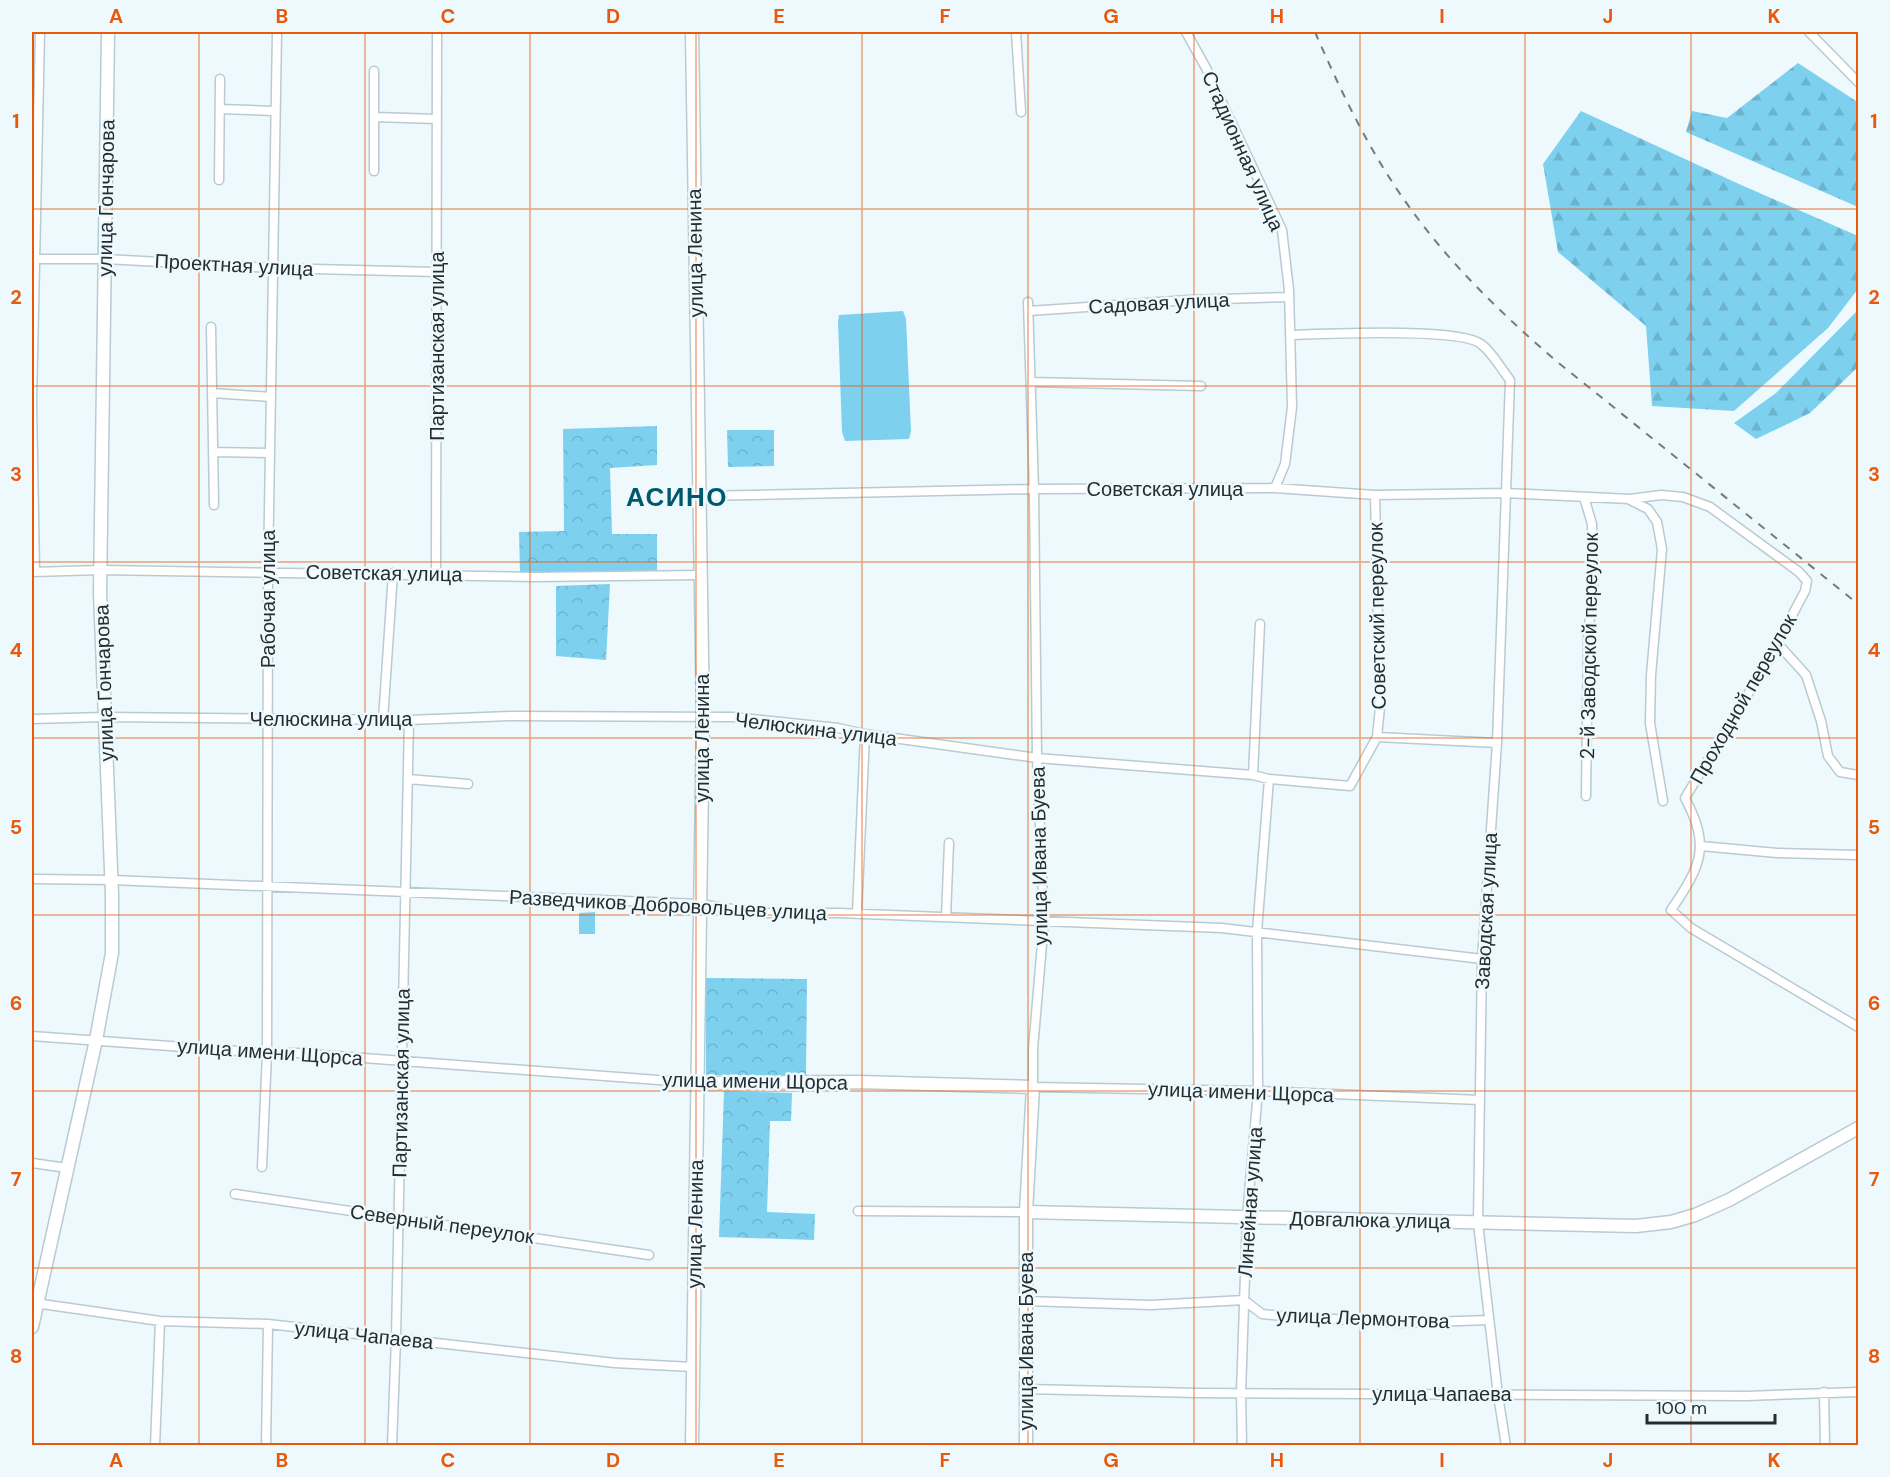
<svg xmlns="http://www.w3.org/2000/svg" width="1890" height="1477" font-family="'DM Sans',sans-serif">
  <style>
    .forest { fill: url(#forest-firs) }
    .park { fill: url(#park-crowns) }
    .pitch { fill: #7dd1ef }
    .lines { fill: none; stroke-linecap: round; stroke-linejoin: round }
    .street-casing { stroke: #b8cbd2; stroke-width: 11 }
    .secondary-casing { stroke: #b8cbd2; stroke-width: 15 }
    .street { stroke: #fff; stroke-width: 8 }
    .secondary { stroke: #fff; stroke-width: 12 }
    .rail { stroke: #727b7e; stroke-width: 2; stroke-dasharray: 8 8; stroke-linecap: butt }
    .grid { fill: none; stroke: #e8590c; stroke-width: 1.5; stroke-opacity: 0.55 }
    .labels { text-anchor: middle; stroke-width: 5; stroke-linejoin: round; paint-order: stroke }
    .street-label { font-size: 20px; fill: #262d30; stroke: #edf9fd }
    .district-label { font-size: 26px; font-weight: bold; letter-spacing: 1.5px; fill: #00586f; stroke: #edf9fd }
    .neatline { fill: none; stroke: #e8590c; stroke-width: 2 }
    .grid-label { font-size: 20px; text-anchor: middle; font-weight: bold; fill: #e8590c }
  </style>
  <defs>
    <pattern id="forest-firs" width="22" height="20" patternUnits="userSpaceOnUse" patternTransform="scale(1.5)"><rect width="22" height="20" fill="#7dd1ef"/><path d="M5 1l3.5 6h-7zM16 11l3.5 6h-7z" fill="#6cb4cd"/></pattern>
    <pattern id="park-crowns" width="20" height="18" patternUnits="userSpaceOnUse" patternTransform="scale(1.5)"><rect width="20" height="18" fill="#7dd1ef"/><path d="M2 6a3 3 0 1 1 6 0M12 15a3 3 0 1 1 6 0" fill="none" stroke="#6cb4cd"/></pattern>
  </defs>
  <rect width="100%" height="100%" fill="#edf9fd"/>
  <path class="forest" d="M1798 63 1856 101 1858 107V207L1686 132 1692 111 1727 118Z
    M1581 111 1739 184 1858 236V289L1828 328 1734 411 1652 406 1646 326 1558 252 1543 164Z
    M1858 310V367L1810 413 1756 439 1734 423 1776 393Z"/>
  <path class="park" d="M657 426V465L610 468 612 534H657V573L520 572 519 532 564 531 563 429Z
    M727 430H774V466L728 467Z
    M610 584 606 660 556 656V586Z
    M706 978 807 979 806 1075H706Z
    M724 1091 792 1093 791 1121H770L767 1212 815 1214 814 1240 719 1237Z"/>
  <path class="pitch" d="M903 311 906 319 911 431 909 439 845 441 842 432 838 322 839 315Z
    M595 912V934H579V913Z"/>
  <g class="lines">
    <g class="street-casing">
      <path id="street" d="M1016 32 1021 112
        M1186 32 1206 68 1282 230 1289 290 1292 407 1285 464 1275 488
        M1809 32 1858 82
        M220 109 274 111
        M375 117 437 119
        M374 171V71
        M219 180 220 79
        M32 259H105L273 268 437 272
        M1028 302 1034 489 1037 758 1044 921 1033 1049V1087L1258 1091 1480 1100
        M1029 311 1188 300 1289 297
        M211 327 214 505
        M1290 335C1324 334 1460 327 1481 344 1493 353 1501 369 1510 380L1497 743 1482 959 1478 1223 1498 1395 1506 1446
        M1031 382 1201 386
        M212 393 271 397
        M213 452 270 453
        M1375 495 1380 707 1377 737
        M699 496 1034 489 1275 488 1375 495 1506 493 1630 499 1661 495 1683 497 1710 507 1799 572 1807 581 1805 591 1768 661 1685 798C1711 847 1701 866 1671 910L1691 928 1858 1027
        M1584 497 1592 524 1593 585 1588 637 1586 796
        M1630 500 1648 509 1657 522 1662 549 1651 675 1650 723 1663 801
        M32 572 101 570 534 577 701 575
        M35 572 32 402 40 32
        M436 574 437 32
        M1777 643 1806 675 1821 721 1828 756 1840 772 1858 775
        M32 719 105 717 409 720 511 716 733 717 838 728 865 734 1037 758 1253 775 1269 779 1350 786 1377 737 1497 743
        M383 720 393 573
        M1253 775 1260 624
        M408 779 468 784
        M1701 846 1777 853 1858 855
        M32 879 112 880 699 904 759 913H839L1222 928 1482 959
        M857 914 865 734
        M946 917 949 843
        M32 1036 267 1053H297L698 1083
        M32 1163 67 1168
        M262 1167 267 1053 268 571 277 32
        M235 1194 649 1255
        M858 1211 1026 1212
        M1026 1301 1151 1305 1244 1300 1262 1314 1282 1316 1402 1323 1489 1320
        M35 1303 160 1321 268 1324 615 1363 693 1367
        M1026 1389 1198 1393 1746 1396 1858 1392
        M1824 1392 1825 1446
        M155 1446 160 1321
        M266 1446 268 1324
        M392 1446 396 1338 409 720
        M1242 1446 1241 1393 1247 1217 1258 1091 1257 932 1269 779"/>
    </g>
    <g class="secondary-casing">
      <path id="secondary" d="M698 1083 858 1082 1033 1087 1026 1212V1446
        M1026 1212 1636 1226 1671 1222 1695 1215 1729 1200 1858 1128
        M32 1327 96 1040 112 953V895L100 593 108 32
        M692 1446 703 717 692 32"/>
    </g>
    <use href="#street" class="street"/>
    <use href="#secondary" class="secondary"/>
    <path class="rail" d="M1315 32C1342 94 1372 157 1413 212 1453 267 1503 315 1555 360L1858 604"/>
  </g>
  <path class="grid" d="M199 32V1446M365 32V1446M530 32V1446M696 32V1446M862 32V1446M1028 32V1446M1194 32V1446M1360 32V1446M1525 32V1446M1691 32V1446M32 209H1858M32 386H1858M32 562H1858M32 738H1858M32 915H1858M32 1091H1858M32 1268H1858"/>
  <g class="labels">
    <g class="street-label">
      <text transform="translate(1243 151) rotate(66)" y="7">Стадионная улица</text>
      <text transform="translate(106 198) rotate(-89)" y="7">улица Гончарова</text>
      <text transform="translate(695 253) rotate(-91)" y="7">улица Ленина</text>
      <text transform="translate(234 265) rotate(3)" y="7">Проектная улица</text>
      <text transform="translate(1159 303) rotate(-3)" y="7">Садовая улица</text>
      <text transform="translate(437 346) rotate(-90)" y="7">Партизанская улица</text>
      <text x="1165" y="496">Советская улица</text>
      <text transform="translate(384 573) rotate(1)" y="7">Советская улица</text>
      <text transform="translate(268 599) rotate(-90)" y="7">Рабочая улица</text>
      <text transform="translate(1377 616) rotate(-91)" y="7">Советский переулок</text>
      <text transform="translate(1589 646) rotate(-89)" y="7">2-й Заводской переулок</text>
      <text transform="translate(104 683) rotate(-92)" y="7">улица Гончарова</text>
      <text transform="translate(1743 699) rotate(-60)" y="7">Проходной переулок</text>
      <text x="331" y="726">Челюскина улица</text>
      <text transform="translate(816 729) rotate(7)" y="7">Челюскина улица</text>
      <text transform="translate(702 738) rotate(-90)" y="7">улица Ленина</text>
      <text transform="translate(1039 856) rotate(-91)" y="7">улица Ивана Буева</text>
      <text transform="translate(668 905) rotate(3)" y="7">Разведчиков Добровольцев улица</text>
      <text transform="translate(1486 911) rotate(-87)" y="7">Заводская улица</text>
      <text transform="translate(270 1052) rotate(4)" y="7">улица имени Щорса</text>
      <text transform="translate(755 1081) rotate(1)" y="7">улица имени Щорса</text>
      <text transform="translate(401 1083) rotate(-89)" y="7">Партизанская улица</text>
      <text transform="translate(1241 1092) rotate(2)" y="7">улица имени Щорса</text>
      <text transform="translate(1250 1202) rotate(-86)" y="7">Линейная улица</text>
      <text transform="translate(1370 1220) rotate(1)" y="7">Довгалюка улица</text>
      <text transform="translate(442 1224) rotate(8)" y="7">Северный переулок</text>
      <text transform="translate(695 1224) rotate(-89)" y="7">улица Ленина</text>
      <text transform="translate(1363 1318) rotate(2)" y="7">улица Лермонтова</text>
      <text transform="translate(364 1335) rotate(6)" y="7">улица Чапаева</text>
      <text transform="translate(1026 1341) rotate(-90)" y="7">улица Ивана Буева</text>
      <text x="1442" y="1401">улица Чапаева</text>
    </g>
    <g class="district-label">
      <text x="677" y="506">АСИНО</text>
    </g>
  </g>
  <rect width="1890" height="1477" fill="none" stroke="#edf9fd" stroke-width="66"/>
  <path d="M1647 1414v9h128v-9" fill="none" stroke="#262d30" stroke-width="3"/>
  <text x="1656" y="1414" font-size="18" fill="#262d30" stroke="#edf9fd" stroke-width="4.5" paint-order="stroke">100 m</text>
  <rect x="33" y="33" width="1824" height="1411" class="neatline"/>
  <g class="grid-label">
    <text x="116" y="23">A</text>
    <text x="282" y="23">B</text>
    <text x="448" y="23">C</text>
    <text x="613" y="23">D</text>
    <text x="779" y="23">E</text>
    <text x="945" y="23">F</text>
    <text x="1111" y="23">G</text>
    <text x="1277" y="23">H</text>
    <text x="1442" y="23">I</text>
    <text x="1608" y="23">J</text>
    <text x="1774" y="23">K</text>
    <text x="16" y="128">1</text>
    <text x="1874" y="128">1</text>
    <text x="16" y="304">2</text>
    <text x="1874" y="304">2</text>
    <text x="16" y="481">3</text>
    <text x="1874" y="481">3</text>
    <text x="16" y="657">4</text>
    <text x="1874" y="657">4</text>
    <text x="16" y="834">5</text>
    <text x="1874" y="834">5</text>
    <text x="16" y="1010">6</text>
    <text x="1874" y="1010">6</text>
    <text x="16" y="1186">7</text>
    <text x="1874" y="1186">7</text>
    <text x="16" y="1363">8</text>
    <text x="1874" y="1363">8</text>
    <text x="116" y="1467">A</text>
    <text x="282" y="1467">B</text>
    <text x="448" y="1467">C</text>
    <text x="613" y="1467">D</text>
    <text x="779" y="1467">E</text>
    <text x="945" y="1467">F</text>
    <text x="1111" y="1467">G</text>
    <text x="1277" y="1467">H</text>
    <text x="1442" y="1467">I</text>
    <text x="1608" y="1467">J</text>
    <text x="1774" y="1467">K</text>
  </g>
</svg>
